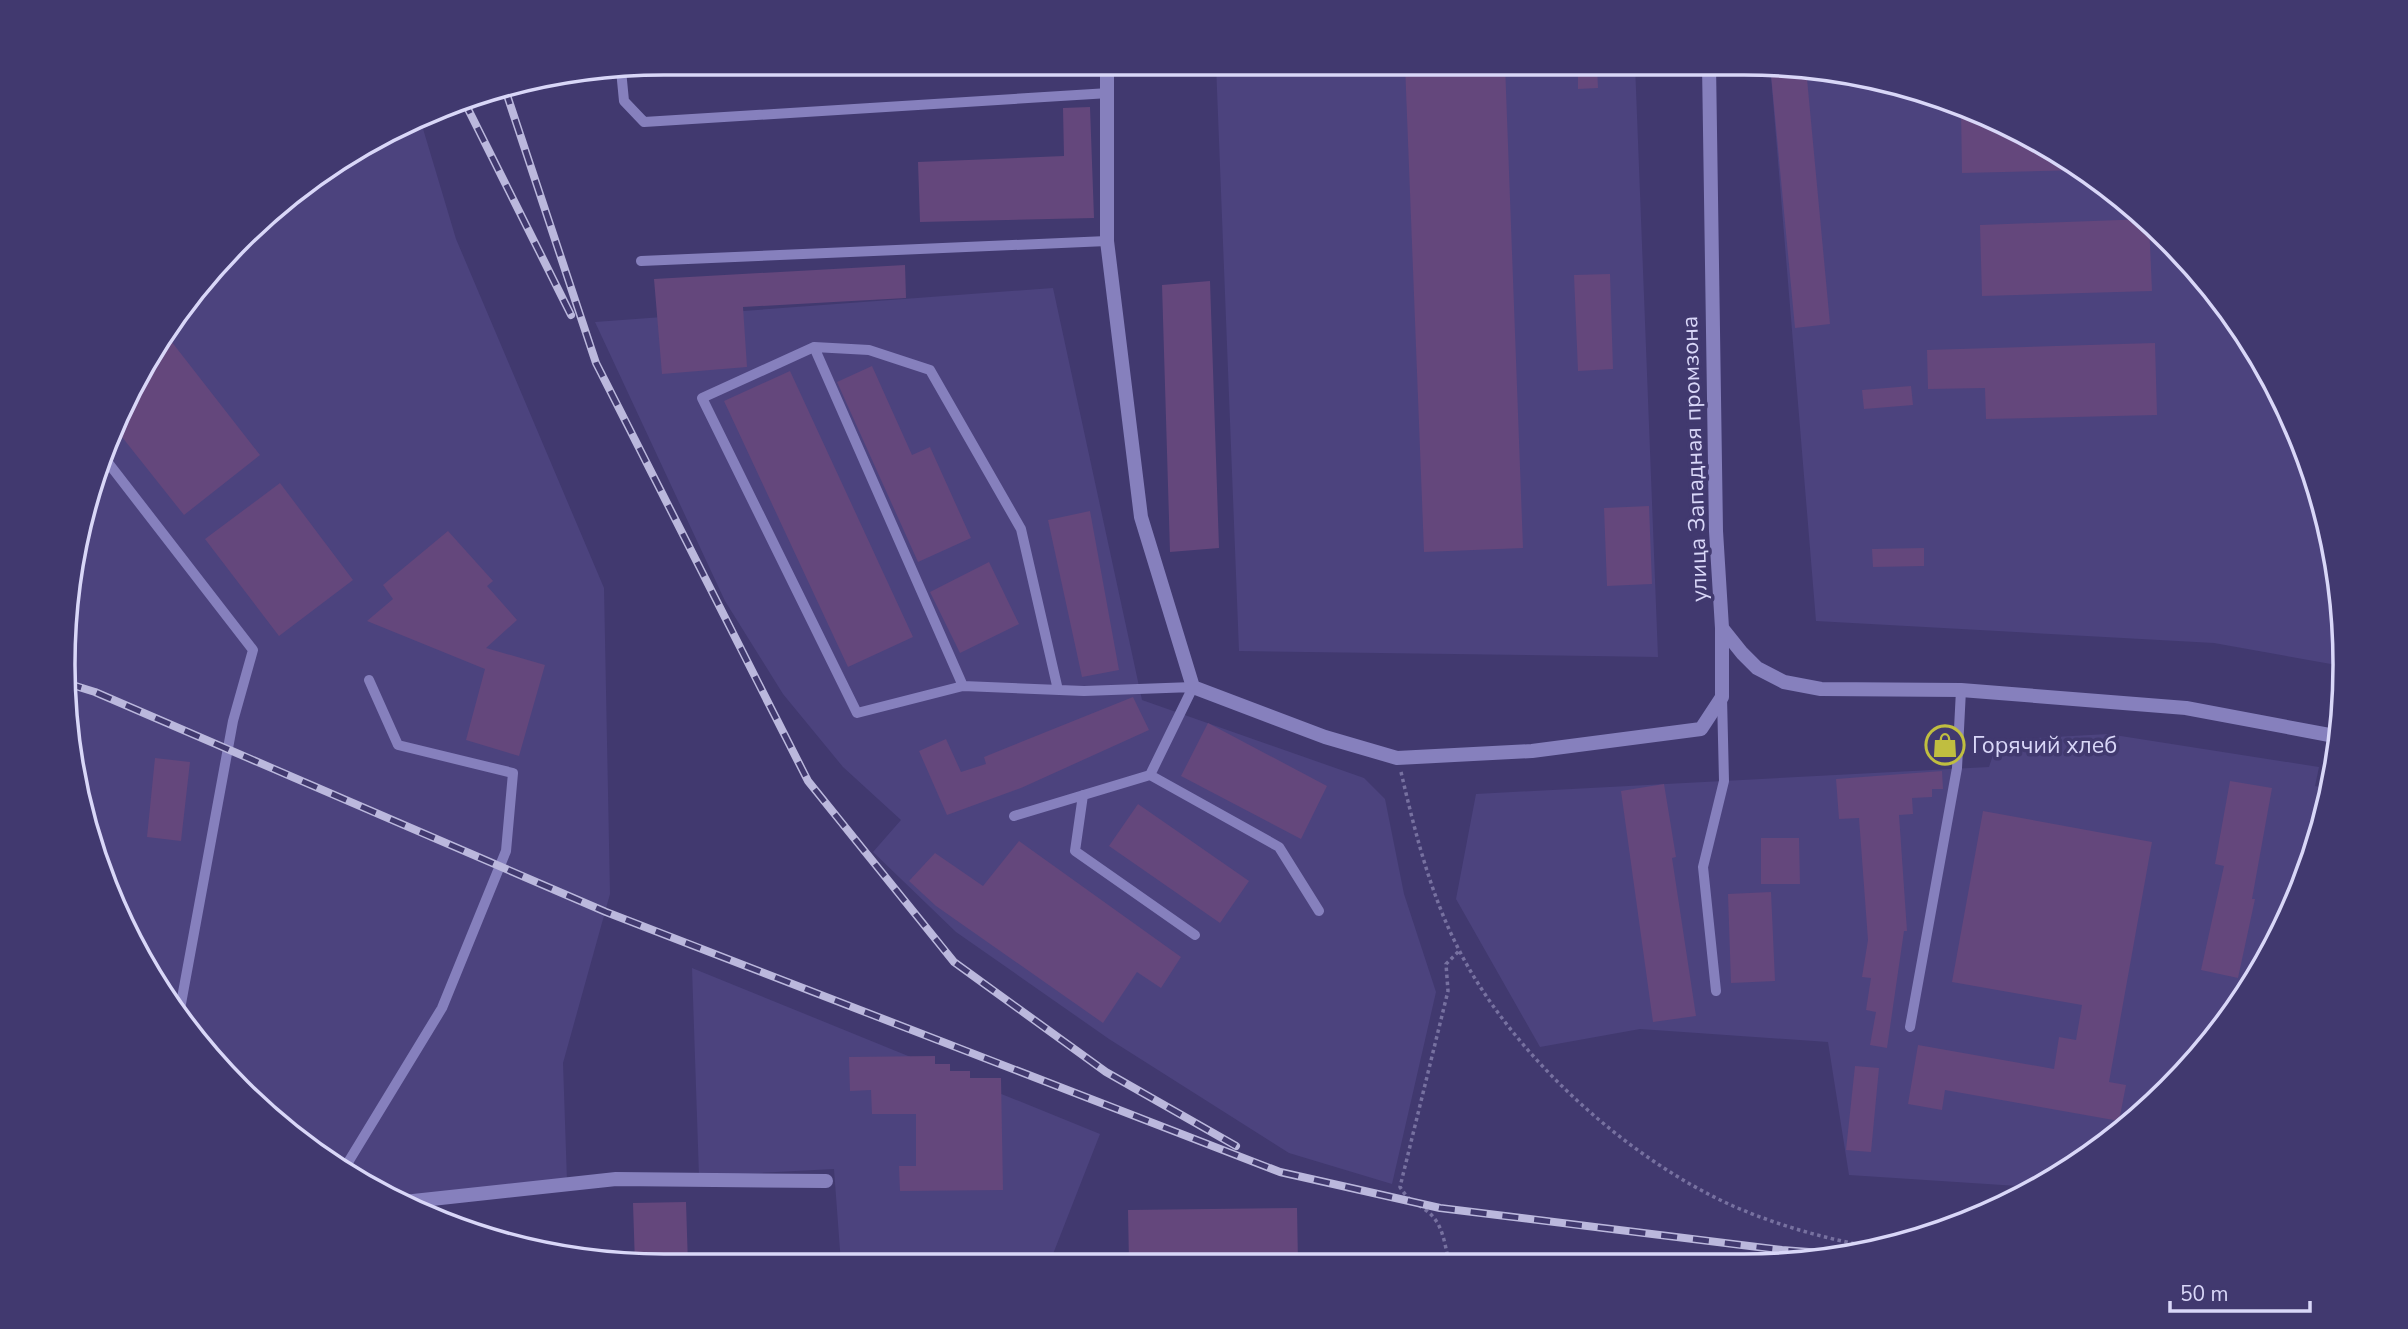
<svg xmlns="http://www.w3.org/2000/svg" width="2408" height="1329" font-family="'Nunito Sans',sans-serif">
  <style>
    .built { fill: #4c437e }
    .building { fill: #64477c }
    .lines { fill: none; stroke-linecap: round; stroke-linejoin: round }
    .path { stroke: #7771a0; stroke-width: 3.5; stroke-dasharray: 3.5 3.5; stroke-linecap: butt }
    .service { stroke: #8680bd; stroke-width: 10 }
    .minor { stroke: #8680bd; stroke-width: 14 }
    .tertiary { stroke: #8680bd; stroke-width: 14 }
    .rail-casing { stroke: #bbb8dd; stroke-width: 8 }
    .rail { stroke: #41396f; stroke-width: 5; stroke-dasharray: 16; stroke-linecap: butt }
    .labels { text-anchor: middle; stroke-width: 7; stroke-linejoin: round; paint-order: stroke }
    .street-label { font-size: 23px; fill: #d9d7f8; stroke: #41396f }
    .poi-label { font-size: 23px; fill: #d9d7f8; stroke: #41396f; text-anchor: start }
    .rim { fill: none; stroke: #d9d7f8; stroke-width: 3.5 }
  </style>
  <rect width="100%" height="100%" fill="#41396f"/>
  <path class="built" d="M1216 64H1635L1658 657 1239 651Z
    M1770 64 1900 84 2044 143 2140 212 2220 298 2283 398 2324 508 2344 625 2342 666 2214 643 1816 621Z
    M421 122 456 239 604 588 610 894 563 1063 567 1181 392 1197 364 1186 213 1061 109 895 64 704 83 509 164 331 298 188Z
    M1053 288 1142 700 1364 778 1385 799 1404 894 1436 992 1392 1184 1289 1153 1109 1039 956 932 873 852 901 820 843 767 783 694 725 601 595 322Z
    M2108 734 2319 767 2315 786 2329 789 2313 857 2265 965 2195 1061 2077 1165 2033 1187 1849 1175 1828 1042 1640 1029 1540 1047 1456 899 1476 794 1989 767 1998 740Z
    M692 968 1100 1134 1053 1254 1030 1257 1028 1263 841 1264 834 1169 699 1176Z"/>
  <path class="building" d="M1405 64H1505L1523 548 1424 552Z
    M1770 64 1806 68 1830 324 1795 328Z
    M1578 67H1597L1598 88 1578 89Z
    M1090 107 1094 218 920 222 918 162 1064 156 1063 108Z
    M1961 109 2044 143 2081 170 1962 173Z
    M2147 219 2149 222 2152 291 1982 296 1980 225Z
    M905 265 906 298 743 307 747 367 662 374 654 279Z
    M1610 274 1613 369 1578 371 1574 275Z
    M1210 281 1219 548 1170 552 1162 285Z
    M164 332 260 455 184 515 118 432Z
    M2155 343 2157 415 1986 419 1985 388 1928 389 1927 350Z
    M872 366 912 455 930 447 971 538 918 562 837 382Z
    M790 371 913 637 848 667 724 401Z
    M1911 386 1913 405 1864 409 1862 390Z
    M280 483 353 580 279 636 205 539Z
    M1649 506 1652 584 1607 586 1604 508Z
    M1090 511 1119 670 1082 677 1048 520Z
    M448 531 493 581 487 586 517 620 486 648 545 665 519 756 466 740 485 669 367 621 393 599 383 585Z
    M1924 548V566L1873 567 1872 549Z
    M989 562 1019 624 960 653 930 592Z
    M1133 697 1149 730 1021 788 947 815 919 751 946 739 961 772 986 764 984 757Z
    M1208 723 1327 786 1301 839 1181 776Z
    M155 758 190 762 181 841 147 837Z
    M1942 771 1943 789H1932V797L1912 798 1913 814 1899 815 1907 931H1904L1887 1048 1870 1045 1876 1012 1866 1010 1871 978 1862 977 1868 940 1859 818 1839 819 1836 779Z
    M2230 781 2272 788 2252 899H2255L2238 978 2201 970 2224 866 2215 864Z
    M1664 784 1676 857 1672 858 1696 1016 1653 1022 1621 791Z
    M1138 804 1249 881 1220 923 1109 846Z
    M1983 811 2152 842 2109 1082 2126 1085 2119 1121 1945 1090 1942 1110 1908 1104 1918 1045 2054 1069 2059 1037 2076 1040 2082 1005 1952 982Z
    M1761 838H1799L1800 884H1761Z
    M1019 841 1181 957 1161 988 1137 972 1103 1023 936 906 909 881 935 853 983 886Z
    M1771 892 1775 981 1731 983 1728 894Z
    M935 1056V1064H950V1071H970V1078H1001L1003 1190 900 1191 899 1166H916V1114H872L871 1090 850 1091 849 1057Z
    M1855 1066 1879 1068 1871 1152 1846 1150Z
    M686 1202 688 1265H635L633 1203Z
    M1297 1208 1298 1263H1129L1128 1210Z"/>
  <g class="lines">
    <path class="path" d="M1401 772C1415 832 1430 893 1458 948 1511 1054 1626 1158 1733 1206 1779 1226 1827 1239 1876 1248
      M1449 1262C1444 1242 1443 1221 1424 1209 1413 1201 1408 1200 1400 1187L1448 991 1446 964 1459 951"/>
    <path class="service" d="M621 70 624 101 644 122 1109 93
      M641 261 1107 241
      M814 347 869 350 930 370 1021 529 1058 690
      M106 460 253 650 233 721 180 1009
      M963 686 814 347 702 398 857 713 963 686 1084 691 1193 687 1150 775 1014 816
      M1150 775 1279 847 1319 911
      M1083 795 1075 851 1195 935
      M1716 991 1703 867 1724 781 1722 697
      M1910 1027 1957 768 1961 690
      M344 1169 442 1008 506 851 513 773 398 745 369 680"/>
    <path class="minor" d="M1107 64V241L1141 517 1193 687 1325 737 1397 758 1532 751 1701 729 1722 697V628
      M404 1202 616 1179 826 1181"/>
    <path class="tertiary" d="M1709 64 1716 531 1722 628 1742 653 1757 668 1784 682 1821 689 1961 690 2186 708 2340 737"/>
    <g class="rail-casing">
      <path id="rail" d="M505 89 596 363 808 781 954 962 1106 1072 1236 1146
        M463 99 571 315
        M66 683 95 692 606 912 1280 1172 1440 1208 1782 1250 1849 1255"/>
    </g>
    <use href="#rail" class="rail"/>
  </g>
  <defs>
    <g id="shop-ring" transform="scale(2.0125)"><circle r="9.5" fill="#41396f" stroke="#c0be40" stroke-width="1.5"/><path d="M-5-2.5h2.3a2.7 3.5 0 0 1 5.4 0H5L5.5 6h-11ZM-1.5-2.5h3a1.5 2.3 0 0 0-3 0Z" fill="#c0be40"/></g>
  </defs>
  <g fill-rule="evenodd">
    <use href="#shop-ring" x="1945" y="745"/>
  </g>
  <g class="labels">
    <g class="street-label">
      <text transform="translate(1694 459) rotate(-92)" y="8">улица Западная промзона</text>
    </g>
    <g class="poi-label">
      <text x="1972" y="753">Горячий хлеб</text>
    </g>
  </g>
  <path d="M0 0H2408V1329H0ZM664 75H1744A589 589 0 0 1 2333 664V665A589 589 0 0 1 1744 1254H664A589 589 0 0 1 75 665V664A589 589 0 0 1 664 75Z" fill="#41396f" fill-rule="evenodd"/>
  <path class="rim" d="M664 75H1744A589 589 0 0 1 2333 664V665A589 589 0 0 1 1744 1254H664A589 589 0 0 1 75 665V664A589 589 0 0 1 664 75Z"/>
  <path d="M2170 1301v10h140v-10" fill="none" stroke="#d9d7f8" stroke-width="3.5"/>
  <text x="2180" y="1301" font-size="21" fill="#d9d7f8" stroke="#41396f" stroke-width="5" paint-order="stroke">50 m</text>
</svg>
